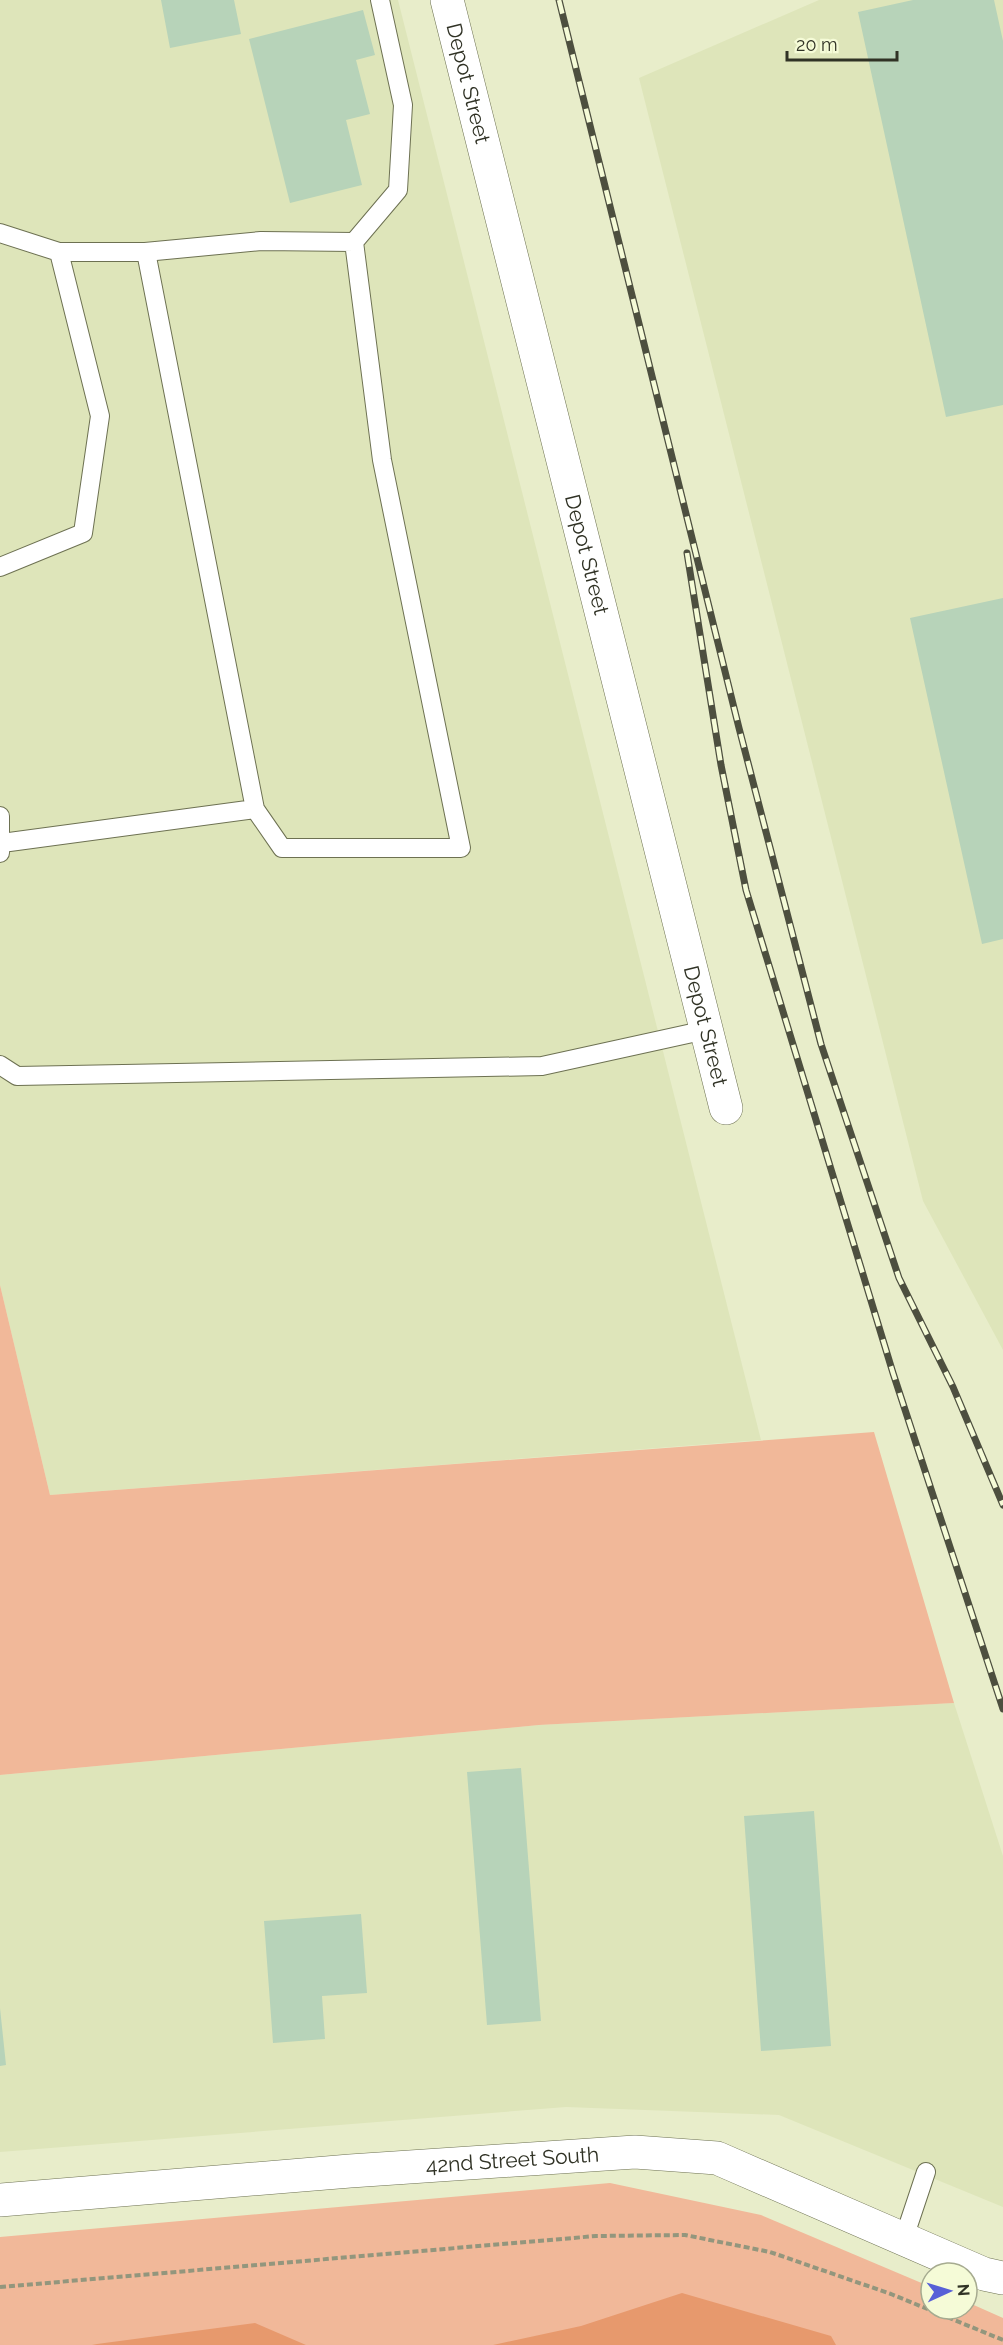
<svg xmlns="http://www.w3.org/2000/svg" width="1003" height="2345" font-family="Raleway,sans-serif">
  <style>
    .built { fill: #dee5ba }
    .green { fill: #f1b899 }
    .forest { fill: #e7996d }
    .building { fill: #b7d3b9 }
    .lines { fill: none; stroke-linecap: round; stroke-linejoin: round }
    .service-casing { stroke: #6d7152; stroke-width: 20 }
    .minor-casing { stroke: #6d7152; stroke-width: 34 }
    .path { stroke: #93967d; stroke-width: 4; stroke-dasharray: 6 3; stroke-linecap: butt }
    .service { stroke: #fff; stroke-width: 18 }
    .minor { stroke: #fff; stroke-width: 33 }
    .rail-casing { stroke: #4d4f3f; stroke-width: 7 }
    .rail { stroke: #f5fbd7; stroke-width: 4.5; stroke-dasharray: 14; stroke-linecap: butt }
    .labels { text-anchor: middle; stroke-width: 6; stroke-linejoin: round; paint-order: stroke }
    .street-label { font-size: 21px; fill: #303225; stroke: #f5fbd7 }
  </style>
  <rect width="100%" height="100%" fill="#e8edca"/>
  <path class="built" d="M0 0H398L761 1440 50 1495 0 1285Z
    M819 0H1003V1350L923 1201 639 78Z
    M954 1703 1003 1856V2207L779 2115 566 2107 0 2152V1775L539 1725Z"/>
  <path class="green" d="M0 1285 50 1495 874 1432 954 1703 539 1725 0 1775Z
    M610 2183 761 2215 931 2287V2309H967V2302L1003 2318V2345H0V2237Z"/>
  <path class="forest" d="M682 2293 831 2336 836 2345H493L581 2326Z
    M255 2323 306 2345H92L97 2344Z"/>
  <path class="building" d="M161 0H234L241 34 170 48Z
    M913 0H994L1003 41V405L946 417 858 12Z
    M363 10 375 55 356 60 370 114 346 120 362 185 290 203 249 39Z
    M1003 598V939L982 944 910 618Z
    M521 1768 541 2021 487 2025 467 1772Z
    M814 1811 831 2046 761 2051 744 1816Z
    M361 1914 367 1993 322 1996 325 2039 273 2043 264 1921Z
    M0 2008 6 2065 0 2066Z"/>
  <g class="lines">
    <g class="service-casing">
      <path id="service" d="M0 233 59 252H145L261 241 354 242 398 190 403 105 380 0
        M0 567 83 533 100 416 59 252
        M255 809 282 848H461L382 460 354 242
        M0 816V853
        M2 843 255 809 146 252
        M0 1065 17 1076 542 1066 706 1030
        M904 2238 926 2172"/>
    </g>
    <g class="minor-casing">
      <g id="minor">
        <path id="s1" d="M447 0 726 1108"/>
        <path id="s2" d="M0 2200 350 2171 635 2152 717 2158 984 2274 1003 2278"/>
      </g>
    </g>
    <path class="path" d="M0 2287 596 2236 685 2235 770 2252 891 2294 1003 2340"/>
    <use href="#service" class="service"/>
    <use href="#minor" class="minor"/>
    <g class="rail-casing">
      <path id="rail" d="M559 0 739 728 821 1044 899 1278 953 1387 1003 1505
        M687 553 721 765 746 890 893 1373 1003 1709"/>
    </g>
    <use href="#rail" class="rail"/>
  </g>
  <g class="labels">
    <g class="street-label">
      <text dy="7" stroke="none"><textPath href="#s1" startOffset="86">Depot Street</textPath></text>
      <text dy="7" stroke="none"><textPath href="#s1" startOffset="572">Depot Street</textPath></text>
      <text dy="7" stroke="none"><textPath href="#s1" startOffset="1058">Depot Street</textPath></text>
      <text dy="7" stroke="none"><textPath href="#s2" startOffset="514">42nd Street South</textPath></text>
    </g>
  </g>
  <g transform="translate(949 2291) rotate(86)"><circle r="28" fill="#f5fbd7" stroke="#a6ab90" stroke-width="1.5"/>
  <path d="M0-4.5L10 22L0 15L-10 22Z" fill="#5760d7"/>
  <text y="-9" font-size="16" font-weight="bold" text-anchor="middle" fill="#303225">N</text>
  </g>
  <path d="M787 51v9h110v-9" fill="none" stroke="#303225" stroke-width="3"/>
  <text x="796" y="51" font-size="18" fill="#303225" stroke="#f5fbd7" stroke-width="4.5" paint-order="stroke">20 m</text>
</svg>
